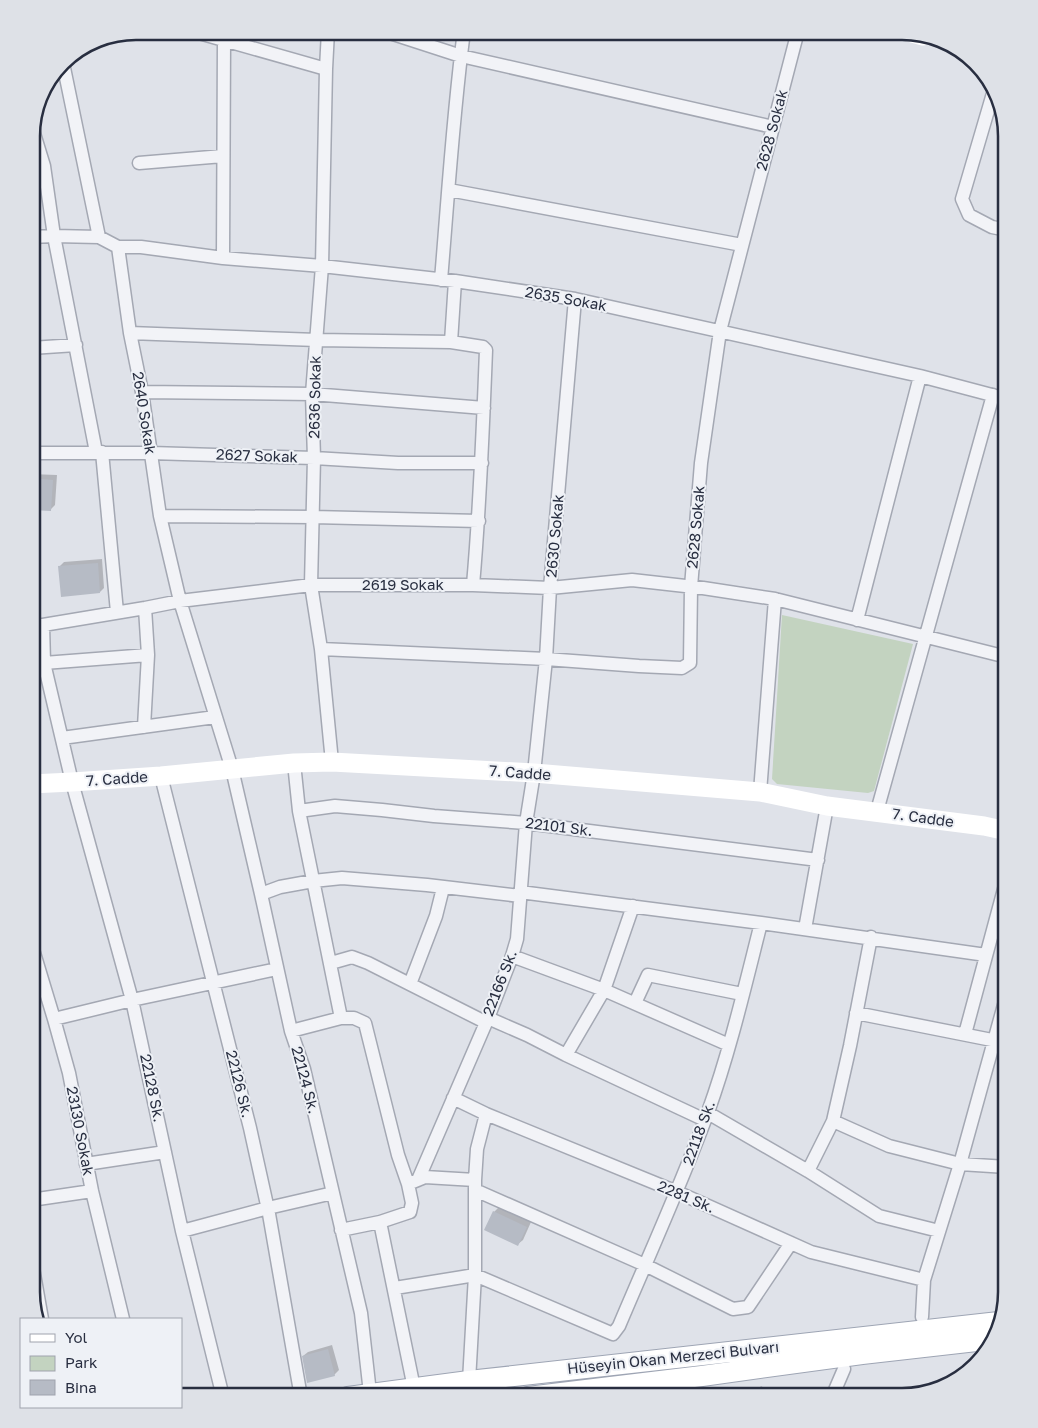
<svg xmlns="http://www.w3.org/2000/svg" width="1038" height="1428" font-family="'Golos Text',sans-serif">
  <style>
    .green { fill: #c3d3c0 }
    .shadow { fill: #0003 }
    .building { fill: #b6bbc5 }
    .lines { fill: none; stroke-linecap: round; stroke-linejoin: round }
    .street-casing { stroke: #a4a8b3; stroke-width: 15 }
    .primary-casing { stroke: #9ea5b4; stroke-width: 22 }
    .street { stroke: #f2f3f7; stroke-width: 12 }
    .secondary { stroke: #fff; stroke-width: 19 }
    .primary { stroke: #fff; stroke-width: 20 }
    .labels { text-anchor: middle; stroke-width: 4; stroke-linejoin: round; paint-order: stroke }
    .street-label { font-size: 15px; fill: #282e40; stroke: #eef1f6 }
    .rim { fill: none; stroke: #282e40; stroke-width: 2.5 }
  </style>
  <rect width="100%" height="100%" fill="#dfe2e9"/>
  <path class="green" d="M782 615 913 644 874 791 868 793 777 784 772 779Z"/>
  <path class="shadow" d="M31 474 57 475 55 505 50 510 31 509Z
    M102 559 104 588 100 592 60 566 64 562Z
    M499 1207 531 1222 523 1240 518 1244 494 1212Z
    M332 1345 339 1370 334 1375 303 1356 308 1352Z
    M761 1386 781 1397H752Z"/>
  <path class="building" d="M31 478 53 480 51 511 31 510Z
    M98 563 100 593 61 597 58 566Z
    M493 1211 527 1227 518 1246 484 1230Z
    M328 1349 335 1376 307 1383 302 1356Z"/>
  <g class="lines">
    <g class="street-casing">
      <path id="street" d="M192 31 326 69
        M328 31 326 69 322 266 312 394 314 458 311 585 321 649 332 762
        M384 31 461 56 773 127
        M63 63 99 237 118 247 130 333 142 392 160 516 180 601 232 769 261 894 291 1031 304 1069 361 1313 370 1393
        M994 90 962 199 969 215 992 227 1007 230
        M32 127 44 166 54 236 96 452
        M139 163 223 156
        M31 168 44 166
        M449 190 742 245
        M31 237 54 236 99 237
        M118 247H141L223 258 322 266 455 281 575 299 920 376 1007 399
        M223 258 224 40
        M441 280C448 197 453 114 464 31
        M130 333 317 340 451 342 483 347 486 350C483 429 480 507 473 585
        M451 342 455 281
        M31 348 76 345
        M142 392 312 394 484 408
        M102 452 117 612
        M31 453H151L314 458 398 463H482
        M160 516 313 517 479 521
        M857 620 920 376
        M31 625H43L145 608 180 601 311 585H473L550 588 632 580 703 588 775 599 1007 657
        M43 625 44 663 72 782 132 1000 182 1231 223 1397
        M321 649 546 659 639 666 682 668 690 663 691 587 701 463 720 331 798 31
        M44 663 148 655
        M144 727 148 655 145 608
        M62 738 215 717
        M294 763 299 811 341 1018
        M161 776 250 1128 269 1214 301 1397
        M760 792 775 599
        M299 811 335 806 382 810 434 816 526 823 818 860
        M877 811 993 395
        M520 892 761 923 986 955
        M261 894 280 887 313 881 342 878 427 885 520 896
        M805 929 827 806
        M31 943 54 1019 69 1073 92 1191 123 1319
        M512 956 604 990 729 1045
        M331 963 352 957 368 963 485 1022
        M410 984 436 916 443 888
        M635 1003 648 975 742 994
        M856 1013 1007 1043
        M488 1018 527 1035 566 1055 705 1120
        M54 1019 132 1000 277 969
        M291 1031 341 1018H354L365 1023 398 1155 408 1184
        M965 1034 1007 878
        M566 1055 604 990 633 906
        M453 1098 486 1114 677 1192 811 1252 924 1280
        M708 1113 808 1171 879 1216 939 1231
        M833 1121 889 1146 960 1164 1007 1167
        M86 1164 165 1152
        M808 1171 833 1121 850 1046 871 937
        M418 1180 488 1018 512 956 517 939 526 823 534 773 546 659 550 588 575 299
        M475 1190 645 1265 733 1309 748 1307 791 1243
        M31 1200 92 1191
        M380 1222 414 1388
        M341 1230 380 1222 410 1212 412 1203 408 1184 425 1177 475 1180
        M182 1231 268 1208 333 1193
        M31 1257 42 1319
        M395 1288 475 1275 613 1334 619 1326C649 1255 681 1185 708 1112 730 1051 745 986 761 923
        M922 1317 924 1280 960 1164 1007 994
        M469 1381 475 1275V1180L477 1149 486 1114
        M832 1397 844 1369"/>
    </g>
    <g class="primary-casing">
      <path id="primary" d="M348 1397 469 1381 999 1322
        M528 1397 702 1376 862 1354 994 1339"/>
    </g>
    <use href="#street" class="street"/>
    <path class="secondary" d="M905 31 923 36
      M31 784 72 782 161 776 294 763 332 762 534 773 760 792 827 806 984 826 1007 831"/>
    <use href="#primary" class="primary"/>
  </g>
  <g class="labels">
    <g class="street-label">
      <text transform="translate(772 130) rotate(-75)" y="5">2628 Sokak</text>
      <text transform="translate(566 299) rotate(10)" y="5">2635 Sokak</text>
      <text transform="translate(315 397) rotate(-89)" y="5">2636 Sokak</text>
      <text transform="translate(144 413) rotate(81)" y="5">2640 Sokak</text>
      <text transform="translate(257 456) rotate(2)" y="5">2627 Sokak</text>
      <text transform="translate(696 527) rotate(-85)" y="5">2628 Sokak</text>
      <text transform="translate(555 536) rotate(-85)" y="5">2630 Sokak</text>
      <text x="403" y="590">2619 Sokak</text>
      <text transform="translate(520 773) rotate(4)" y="5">7. Cadde</text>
      <text transform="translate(117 779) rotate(-4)" y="5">7. Cadde</text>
      <text transform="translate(923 818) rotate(8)" y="5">7. Cadde</text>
      <text transform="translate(559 827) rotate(7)" y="5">22101 Sk.</text>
      <text transform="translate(500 983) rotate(-69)" y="5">22166 Sk.</text>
      <text transform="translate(305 1080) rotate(75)" y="5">22124 Sk.</text>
      <text transform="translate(239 1084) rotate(76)" y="5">22126 Sk.</text>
      <text transform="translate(152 1088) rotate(78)" y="5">22128 Sk.</text>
      <text transform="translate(80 1131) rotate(79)" y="5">23130 Sokak</text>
      <text transform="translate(699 1133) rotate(-70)" y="5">22118 Sk.</text>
      <text transform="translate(686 1197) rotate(23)" y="5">2281 Sk.</text>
      <text transform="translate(673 1358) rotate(-6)" y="5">Hüseyin Okan Merzeci Bulvarı</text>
    </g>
  </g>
  <path d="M0 0H1038V1428H0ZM136 40H902A96 96 0 0 1 998 136V1292A96 96 0 0 1 902 1388H136A96 96 0 0 1 40 1292V136A96 96 0 0 1 136 40Z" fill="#dee1e7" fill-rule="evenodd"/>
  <path class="rim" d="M136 40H902A96 96 0 0 1 998 136V1292A96 96 0 0 1 902 1388H136A96 96 0 0 1 40 1292V136A96 96 0 0 1 136 40Z"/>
  <rect x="20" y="1318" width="162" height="90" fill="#eef1f6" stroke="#9fa3ad"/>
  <rect x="30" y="1334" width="25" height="8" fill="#ffffff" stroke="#9fa3ad"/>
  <text x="65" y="1343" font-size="15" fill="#282e40">Yol</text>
  <rect x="30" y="1356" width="25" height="15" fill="#c3d3c0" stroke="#9fa3ad"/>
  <text x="65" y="1368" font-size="15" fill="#282e40">Park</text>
  <rect x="30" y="1380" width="25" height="15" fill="#b6bbc5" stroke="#9fa3ad"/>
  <text x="65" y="1393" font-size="15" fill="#282e40">Bina</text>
</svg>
